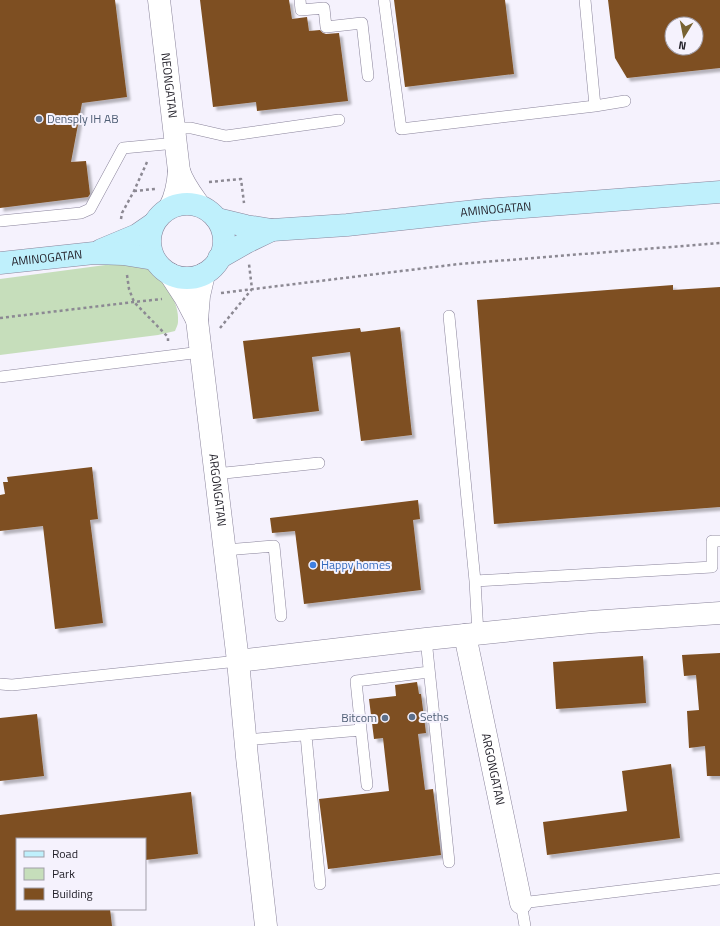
<svg xmlns="http://www.w3.org/2000/svg" width="720" height="926" font-family="'Titillium Web',sans-serif">
  <style>
    .green { fill: #c6debb }
    .building { fill: #7e4f20; fill-rule: evenodd; filter: url(#shadow) }
    .lines { fill: none; stroke-linecap: round; stroke-linejoin: round }
    .lane-casing { stroke: #8a849b; stroke-width: 12 }
    .street-casing { stroke: #8a849b; stroke-width: 23 }
    .secondary-casing { stroke: #8a849b; stroke-width: 23 }
    .path { stroke: #8c8993; stroke-width: 2.5; stroke-dasharray: 3 3; stroke-linecap: butt }
    .lane { stroke: #fff; stroke-width: 11 }
    .street { stroke: #fff; stroke-width: 22 }
    .secondary { stroke: #bff0fc; stroke-width: 22 }
    .service-dot { fill: #5c6f8a; stroke: #f5f2fd; stroke-width: 1.5 }
    .shop-dot { fill: #3f7fe0; stroke: #f5f2fd; stroke-width: 1.5 }
    .labels { text-anchor: middle; stroke-width: 4; stroke-linejoin: round; paint-order: stroke }
    .street-label { font-size: 12px; fill: #25232c; stroke: #f5f2fd }
    .service-label { font-size: 12px; fill: #4e5e75; stroke: #f5f2fd; text-anchor: start }
    .shop-label { font-size: 12px; fill: #366cbe; stroke: #f5f2fd; text-anchor: start }
  </style>
  <defs>
    <filter id="shadow"><feDropShadow dx="3.5" dy="3.5" stdDeviation="1" flood-color="#0004"/></filter>
  </defs>
  <rect width="100%" height="100%" fill="#f5f2fd"/>
  <path class="green" d="M113 264C125 264 136 264 147 269 164 277 180 303 178 322 178 325 176 328 175 331L158 335 0 355V279Z"/>
  <path class="building" d="M0 0H115L127 97 82 103 71 162 86 161 90 194 88 197 0 208Z
    M200 0H289L292 19 307 17 309 31 320 30 323 33 326 34 339 33 348 101 257 111 256 102 213 107Z
    M394 0H505L514 74 405 87Z
    M608 0H720V68L627 78 615 58ZM672 24H696V48H672Z
    M673 285V290L720 287V507L494 524 477 300Z
    M400 327 412 435 361 441 350 352 312 357 319 411 253 419 243 341 360 328 361 332Z
    M92 467 98 519 90 520 103 623 55 629 43 526 0 531V495L5 494 3 482H8L7 477Z
    M418 500 420 519 413 520 421 590 304 604 295 531 272 533 270 518Z
    M720 653V776H707L705 746 689 748 687 711 699 710 696 675 684 676 682 655Z
    M643 656 646 703 556 709 553 662Z
    M417 682 419 694H421L426 733 418 734 425 790 433 789 441 855 328 869 319 799 389 791 383 738 374 739 369 699 396 696 395 685Z
    M37 714 44 776 0 781V718Z
    M671 764 680 838 547 855 543 822 627 811 622 771Z
    M191 792 198 854 145 860V839H17V909H110L112 926H0V815Z"/>
  <g class="lines">
    <g class="lane-casing">
      <path id="lane" d="M300 0 301 10 324 8 326 27 362 23 368 76
        M384 0 401 129 595 106 585 0
        M595 106 625 101
        M174 128H191L226 136 339 120
        M0 221 81 213 90 209 123 148 176 143
        M449 316 475 581 478 634
        M0 377 201 352
        M215 474 319 463
        M225 550 274 546 281 616
        M475 581 712 567V541H720
        M426 639 449 862
        M0 684 12 685 238 661
        M361 730 356 681 429 672
        M306 735 320 884
        M245 740 361 730 367 785
        M525 926 521 903 720 879"/>
    </g>
    <g class="street-casing">
      <g id="street">
        <path id="s1" d="M159 0 179 171C178 184 176 196 170 207"/>
        <path d="M179 171C183 184 191 194 199 205"/>
        <path d="M170 274 185 297 197 320"/>
        <path id="s2" d="M204 274 199 296 197 320 238 661 247 757 266 926"/>
        <path id="s3" d="M465 635 521 903"/>
        <path d="M238 661 426 639 591 622 720 613"/>
      </g>
    </g>
    <g class="secondary-casing">
      <g id="secondary">
        <circle cx="187" cy="241" r="37"/>
        <path id="s4" d="M217 219 246 226 272 230 347 225 485 210 720 192"/>
        <path d="M101 250 137 235 153 224"/>
        <path d="M219 258 247 242 272 230"/>
        <path id="s5" d="M0 263 94 253 123 254 154 259"/>
      </g>
    </g>
    <path class="path" d="M209 182 241 179 244 203
      M134 191 155 189
      M121 219 122 213 134 191 147 162
      M127 275 129 289 134 302 168 337V341
      M221 293 459 264 720 243
      M0 318 134 302 162 299
      M220 328 252 289 249 264"/>
    <use href="#lane" class="lane"/>
    <use href="#street" class="street"/>
    <use href="#secondary" class="secondary"/>
  </g>
  <g class="service-dot">
    <circle cx="39" cy="119" r="4"/>
    <circle cx="412" cy="717" r="4"/>
    <circle cx="385" cy="718" r="4"/>
  </g>
  <circle class="shop-dot" cx="313" cy="565" r="4"/>
  <g class="labels">
    <g class="street-label">
      <text dy="4" stroke="none"><textPath href="#s1" startOffset="86">NEONGATAN</textPath></text>
      <text dy="4" stroke="none"><textPath href="#s4" startOffset="281">AMINOGATAN</textPath></text>
      <text dy="4" stroke="none"><textPath href="#s5" startOffset="47">AMINOGATAN</textPath></text>
      <text dy="4" stroke="none"><textPath href="#s2" startOffset="218">ARGONGATAN</textPath></text>
      <text dy="4" stroke="none"><textPath href="#s3" startOffset="137">ARGONGATAN</textPath></text>
    </g>
    <g class="service-label">
      <text x="47" y="123">Densply IH AB</text>
      <text x="420" y="721">Seths</text>
      <text x="377" y="722" text-anchor="end">Bitcom</text>
    </g>
    <g class="shop-label">
      <text x="321" y="569">Happy homes</text>
    </g>
  </g>
  <rect x="16" y="838" width="130" height="72" fill="#f5f2fd" stroke="#a29fa9"/>
  <rect x="24" y="851" width="20" height="6" fill="#bff0fc" stroke="#a29fa9"/>
  <text x="52" y="858" font-size="12" fill="#25232c">Road</text>
  <rect x="24" y="868" width="20" height="12" fill="#c6debb" stroke="#a29fa9"/>
  <text x="52" y="878" font-size="12" fill="#25232c">Park</text>
  <rect x="24" y="888" width="20" height="12" fill="#7e4f20" stroke="#a29fa9"/>
  <text x="52" y="898" font-size="12" fill="#25232c">Building</text>
  <g transform="translate(684 36) rotate(190)"><circle r="19" fill="#f5f2fd" stroke="#a29fa9"/>
  <path d="M0-3L7 15L0 10L-7 15Z" fill="#786232"/>
  <text y="-6" font-size="11" font-weight="bold" text-anchor="middle" fill="#25232c">N</text>
  </g>
</svg>
